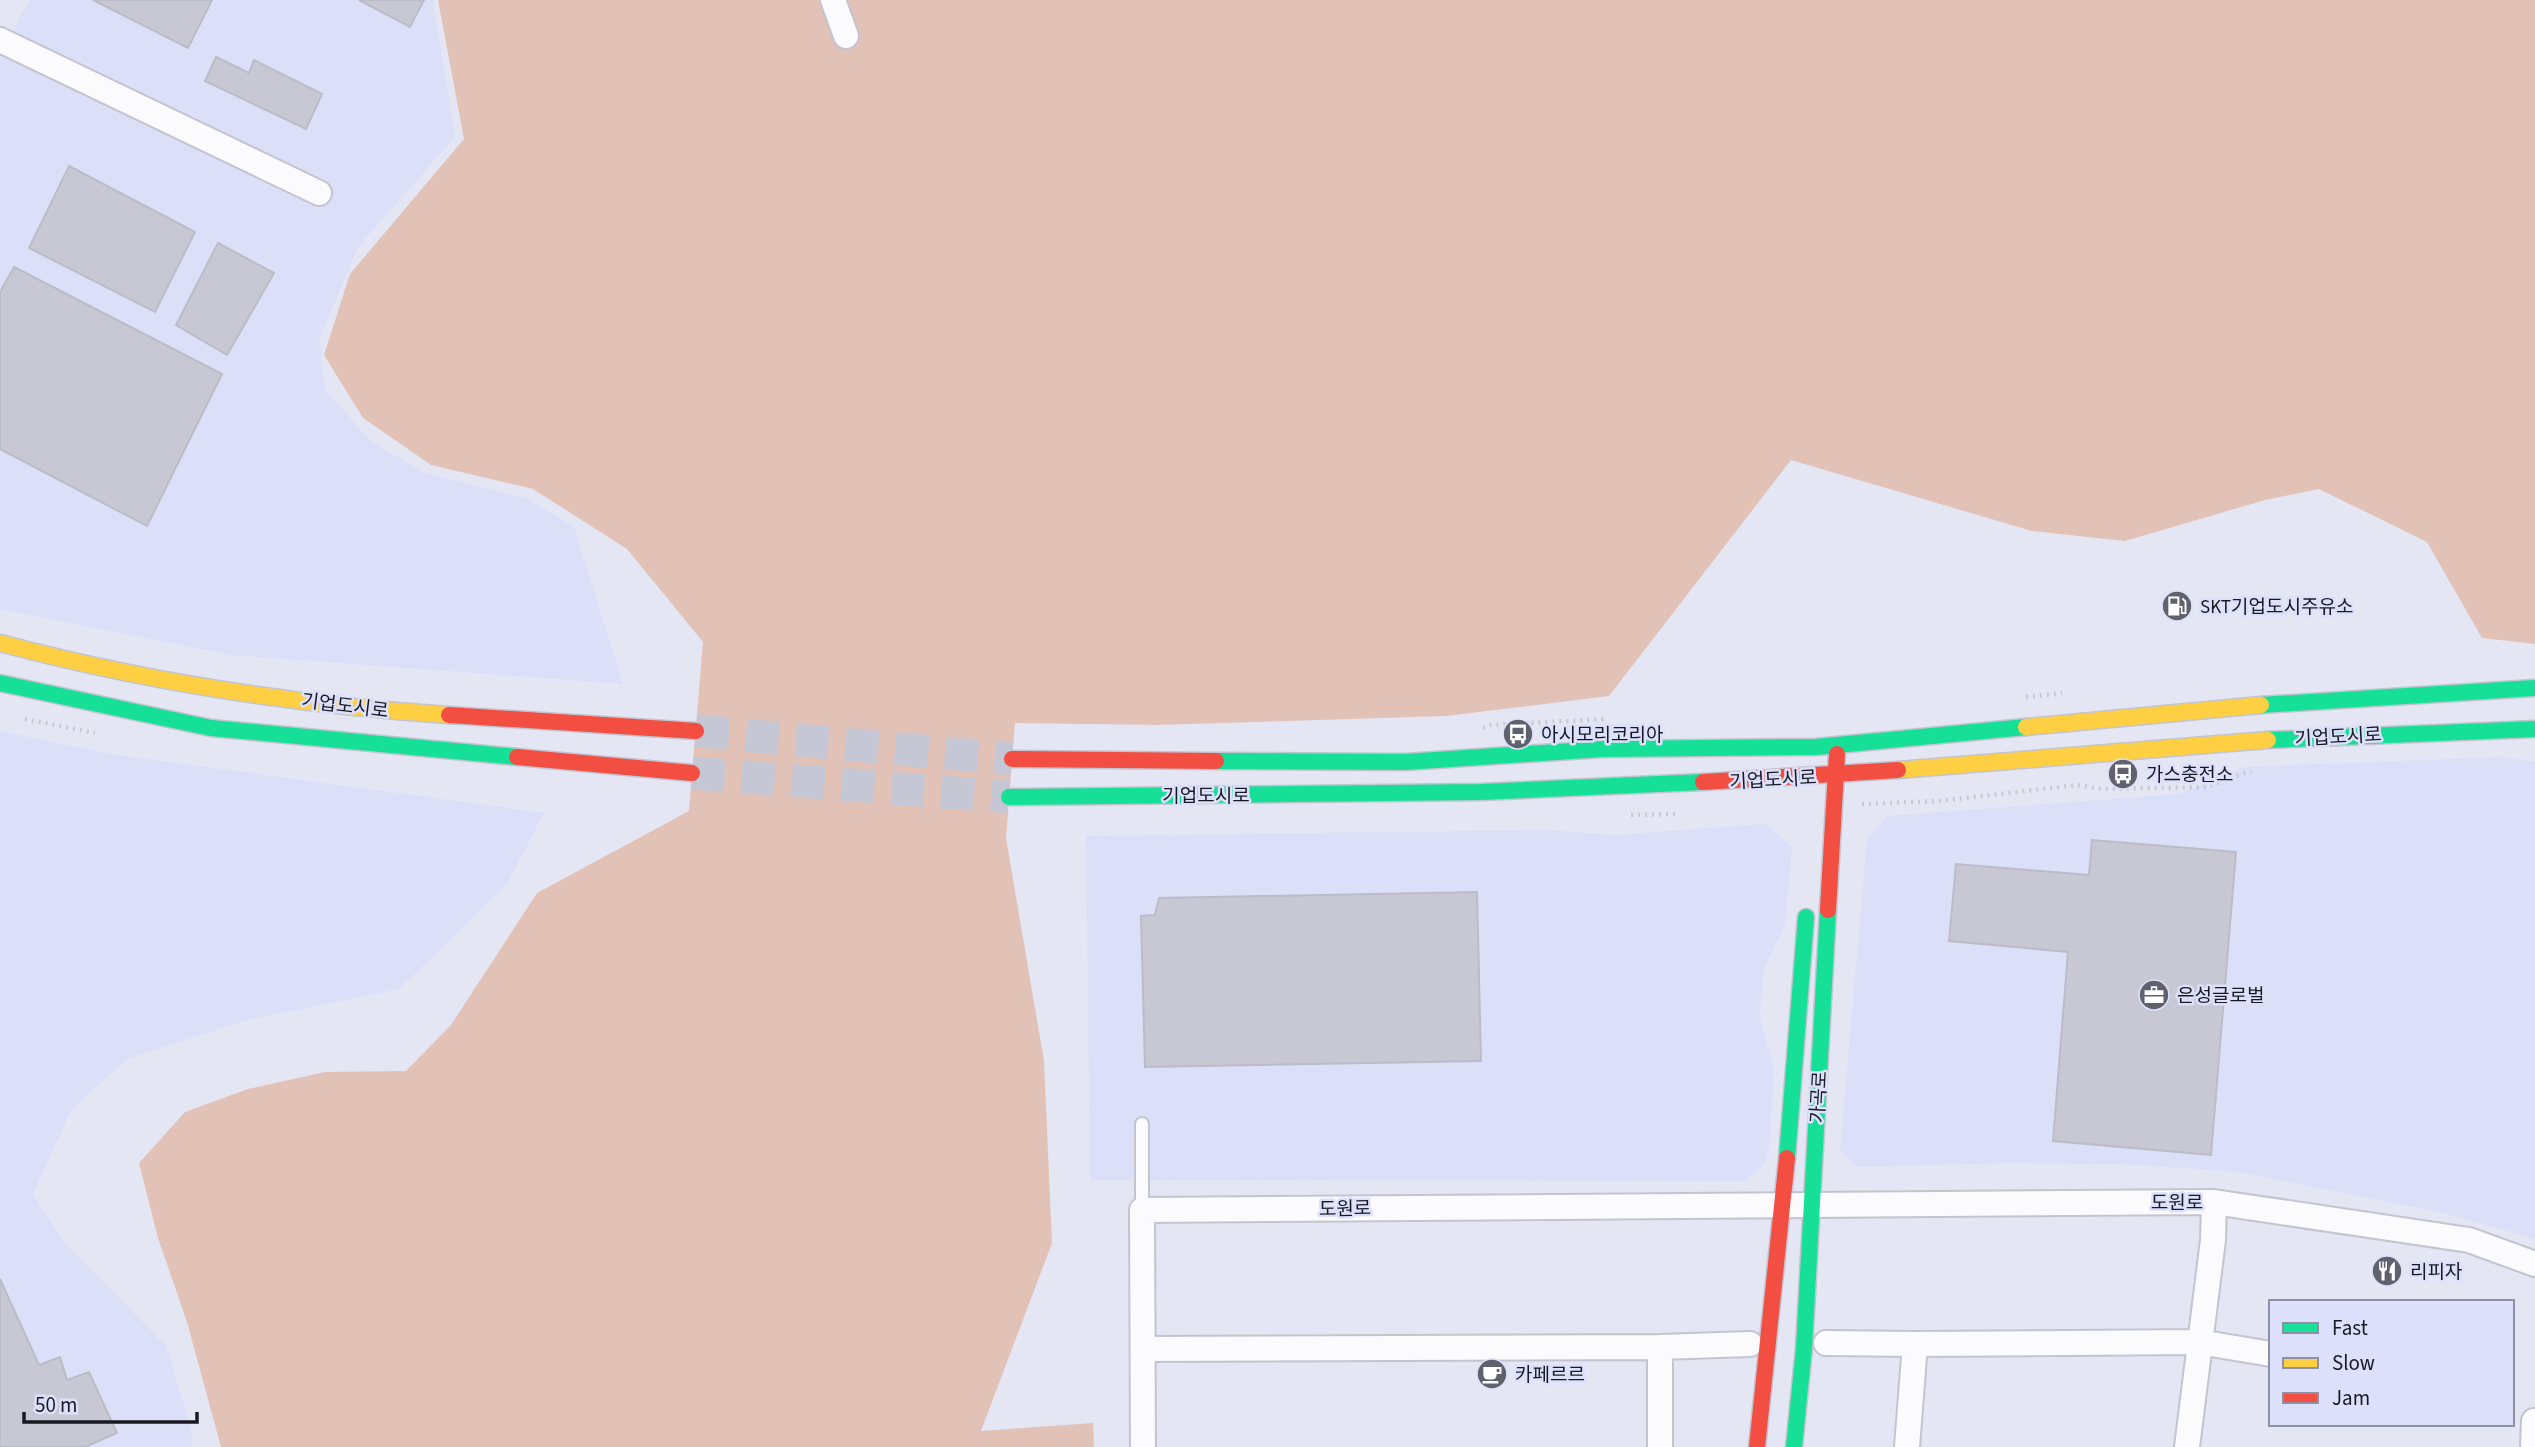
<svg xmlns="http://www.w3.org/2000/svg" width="2535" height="1447" font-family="'Source Sans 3','Noto Sans KR',sans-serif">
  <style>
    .built { fill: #dcdff8 }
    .green { fill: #e2c1b7 }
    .building { fill: #c7c8d4; stroke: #bbbcc7; stroke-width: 2 }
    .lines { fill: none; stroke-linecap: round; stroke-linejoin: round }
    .secondary-tunnel { stroke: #c5c7d4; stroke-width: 33; stroke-dasharray: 33 17; stroke-linecap: butt }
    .lane-casing { stroke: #c3c4d0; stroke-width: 16 }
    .street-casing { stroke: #c3c4d0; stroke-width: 28 }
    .fast-casing { stroke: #c3c4d0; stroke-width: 19 }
    .slow-casing { stroke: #c3c4d0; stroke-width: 19 }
    .jam-casing { stroke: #c3c4d0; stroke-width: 19 }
    .path { stroke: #c9c9ce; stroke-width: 4.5; stroke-dasharray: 2 5; stroke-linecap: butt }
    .lane { stroke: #fbfbfd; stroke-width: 12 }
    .street { stroke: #fbfbfd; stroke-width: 24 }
    .fast { stroke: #16e098; stroke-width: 16 }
    .slow { stroke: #ffcf43; stroke-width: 16 }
    .jam { stroke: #f24e42; stroke-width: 16 }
    .labels { text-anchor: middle; stroke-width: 5; stroke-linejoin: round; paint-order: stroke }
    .poi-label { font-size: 19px; fill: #181922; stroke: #dde0fb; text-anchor: start }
    .street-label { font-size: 19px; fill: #181922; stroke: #dde0fb }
  </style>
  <rect width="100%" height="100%" fill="#e4e6f4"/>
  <path class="built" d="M30 0H433L455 137 358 247 320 337 325 390 372 442 425 473 526 498 574 527 623 684 232 655 0 609V52Z
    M0 731 111 754 544 813 507 884 399 989 251 1019 129 1058 72 1108 33 1194 63 1241 166 1346 191 1427 192 1447H0Z
    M2502 757 2535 762V1239L2440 1212 2232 1171 2118 1164 2010 1163 1858 1167 1840 1150 1867 839 1888 816 2179 794 2244 767Z
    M1765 824 1792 847 1785 924 1764 969 1760 1016 1774 1070 1769 1149 1765 1163 1745 1181 1090 1180 1086 836 1549 830 1615 835Z"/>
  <path class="green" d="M438 0H2535V644L2482 638 2427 542 2319 489 2265 500 2125 541 2032 531 1791 460 1609 696 1446 716 1157 725 1015 723 1006 838 1044 1061 1052 1243 981 1431 1093 1423 1094 1447H221L187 1322 158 1238 139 1163 185 1112 248 1089 325 1072 406 1071 451 1025 537 893 689 811 703 642 627 549 533 489 431 465 363 418 324 355 350 274 464 139Z"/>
  <path class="building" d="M93 0H212L188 48Z
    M359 0H424L410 27Z
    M216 57 249 73 254 60 322 94 306 129 205 81Z
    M69 166 195 232 155 312 29 248Z
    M218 243 274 273 227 355 176 325Z
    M14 267 222 374 147 526 0 449V292Z
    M2092 840 2236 852 2211 1155 2053 1141 2068 952 1949 941 1956 864 2089 875Z
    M1477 892 1481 1061 1145 1067 1141 916 1155 915 1159 898Z
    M0 1279 39 1365 60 1357 67 1380 89 1372 117 1433 85 1447H0Z"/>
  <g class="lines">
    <path class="secondary-tunnel" d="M696 731 1012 759
      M692 773 1009 797"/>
    <g class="lane-casing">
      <path id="lane" d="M1142 1210V1124"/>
    </g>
    <g class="street-casing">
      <path id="street" d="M833 0 846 36
        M0 40 319 193
        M1826 1343 1915 1344
        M1660 1347 1750 1344
        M1145 1349 1660 1347V1447
        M1143 1447 1142 1210 2214 1202 2469 1240 2535 1264
        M1907 1447 1915 1344 2199 1342 2271 1354
        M2187 1447 2213 1240 2214 1202
        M2533 1447 2534 1421"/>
    </g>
    <g class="fast-casing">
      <path id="fast" d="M0 683 211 728 517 757
        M2261 705 2535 688
        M2268 740 2535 729
        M1216 761 1405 762 1602 749 1816 747 2026 727
        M1009 797 1481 792 1703 782
        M1787 1158 1806 917
        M1794 1447 1804 1348 1828 910"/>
    </g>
    <g class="slow-casing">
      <path id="slow" d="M0 643C146 682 298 705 449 715
        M2026 727 2261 705
        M1898 770 2268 740"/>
    </g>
    <g class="jam-casing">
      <path id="jam" d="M449 715 696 731
        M517 757 692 773
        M1012 759 1216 761
        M1703 782 1898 770
        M1828 910 1837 754
        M1757 1447 1787 1158"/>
    </g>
    <path class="path" d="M2026 697 2062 693
      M25 719 95 733
      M1483 728 1491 725 1606 719
      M1862 804 1938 801 2078 785 2101 789 2206 787 2251 771
      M1631 815 1678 814"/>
    <use href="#lane" class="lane"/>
    <use href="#street" class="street"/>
    <use href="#fast" class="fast"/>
    <use href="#slow" class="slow"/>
    <use href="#jam" class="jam"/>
  </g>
  <defs>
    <g id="fuel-disc" transform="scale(1.575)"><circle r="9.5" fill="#5f616c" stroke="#dde0fb"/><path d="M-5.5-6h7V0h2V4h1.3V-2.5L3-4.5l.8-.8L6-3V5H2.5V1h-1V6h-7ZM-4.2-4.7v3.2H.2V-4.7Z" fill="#fff"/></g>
    <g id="bus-disc" transform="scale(1.575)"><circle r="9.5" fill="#5f616c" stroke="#dde0fb"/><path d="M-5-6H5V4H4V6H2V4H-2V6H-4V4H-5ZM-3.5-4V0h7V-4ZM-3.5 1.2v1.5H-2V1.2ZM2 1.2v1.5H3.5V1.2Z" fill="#fff"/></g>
    <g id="office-disc" transform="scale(1.575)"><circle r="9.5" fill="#5f616c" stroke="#dde0fb"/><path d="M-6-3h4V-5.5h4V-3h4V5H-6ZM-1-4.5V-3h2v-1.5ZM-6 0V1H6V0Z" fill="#fff"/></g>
    <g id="restaurant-disc" transform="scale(1.575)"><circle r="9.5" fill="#5f616c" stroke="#dde0fb"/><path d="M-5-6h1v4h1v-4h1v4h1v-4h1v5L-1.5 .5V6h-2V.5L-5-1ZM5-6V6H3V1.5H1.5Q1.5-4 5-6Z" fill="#fff"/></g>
    <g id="cafe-disc" transform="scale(1.575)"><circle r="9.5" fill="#5f616c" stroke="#dde0fb"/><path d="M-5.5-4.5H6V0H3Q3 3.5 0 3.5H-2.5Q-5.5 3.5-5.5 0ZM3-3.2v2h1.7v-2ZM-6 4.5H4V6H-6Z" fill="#fff"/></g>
  </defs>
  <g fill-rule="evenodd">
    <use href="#fuel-disc" x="2177" y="606"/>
    <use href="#bus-disc" x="1518" y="734"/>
    <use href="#bus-disc" x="2123" y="774"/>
    <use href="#office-disc" x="2154" y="995"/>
    <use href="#restaurant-disc" x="2387" y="1271"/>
    <use href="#cafe-disc" x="1492" y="1374"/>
  </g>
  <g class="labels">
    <g class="poi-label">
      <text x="2200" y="613">SKT기업도시주유소</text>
      <text x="1541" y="741">아시모리코리아</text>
      <text x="2146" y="781">가스충전소</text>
      <text x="2177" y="1002">은성글로벌</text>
      <text x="2410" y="1278">리피자</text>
      <text x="1515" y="1381">카페르르</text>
    </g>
    <g class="street-label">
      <text transform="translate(345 705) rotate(7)" y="7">기업도시로</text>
      <text transform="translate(2338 736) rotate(-3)" y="7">기업도시로</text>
      <text transform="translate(1773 779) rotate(-3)" y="7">기업도시로</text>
      <text x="1206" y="802">기업도시로</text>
      <text transform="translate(1818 1097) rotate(-87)" y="7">가곡로</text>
      <text x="2177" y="1209">도원로</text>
      <text transform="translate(1345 1208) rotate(-1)" y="7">도원로</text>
    </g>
  </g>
  <rect x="2269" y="1300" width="245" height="126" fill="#dde0fb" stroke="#8e90a4" stroke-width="2"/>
  <rect x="2283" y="1323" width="35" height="10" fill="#16e098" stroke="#8e90a4" stroke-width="2"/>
  <text x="2332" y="1335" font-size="21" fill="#181922">Fast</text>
  <rect x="2283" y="1358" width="35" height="10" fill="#ffcf43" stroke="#8e90a4" stroke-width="2"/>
  <text x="2332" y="1370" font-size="21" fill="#181922">Slow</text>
  <rect x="2283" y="1393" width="35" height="10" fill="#f24e42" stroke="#8e90a4" stroke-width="2"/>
  <text x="2332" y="1405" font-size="21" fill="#181922">Jam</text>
  <path d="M24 1412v10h173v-10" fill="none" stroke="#181922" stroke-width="3.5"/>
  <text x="35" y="1412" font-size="21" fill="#181922" stroke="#dde0fb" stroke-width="5" paint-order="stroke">50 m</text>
</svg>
